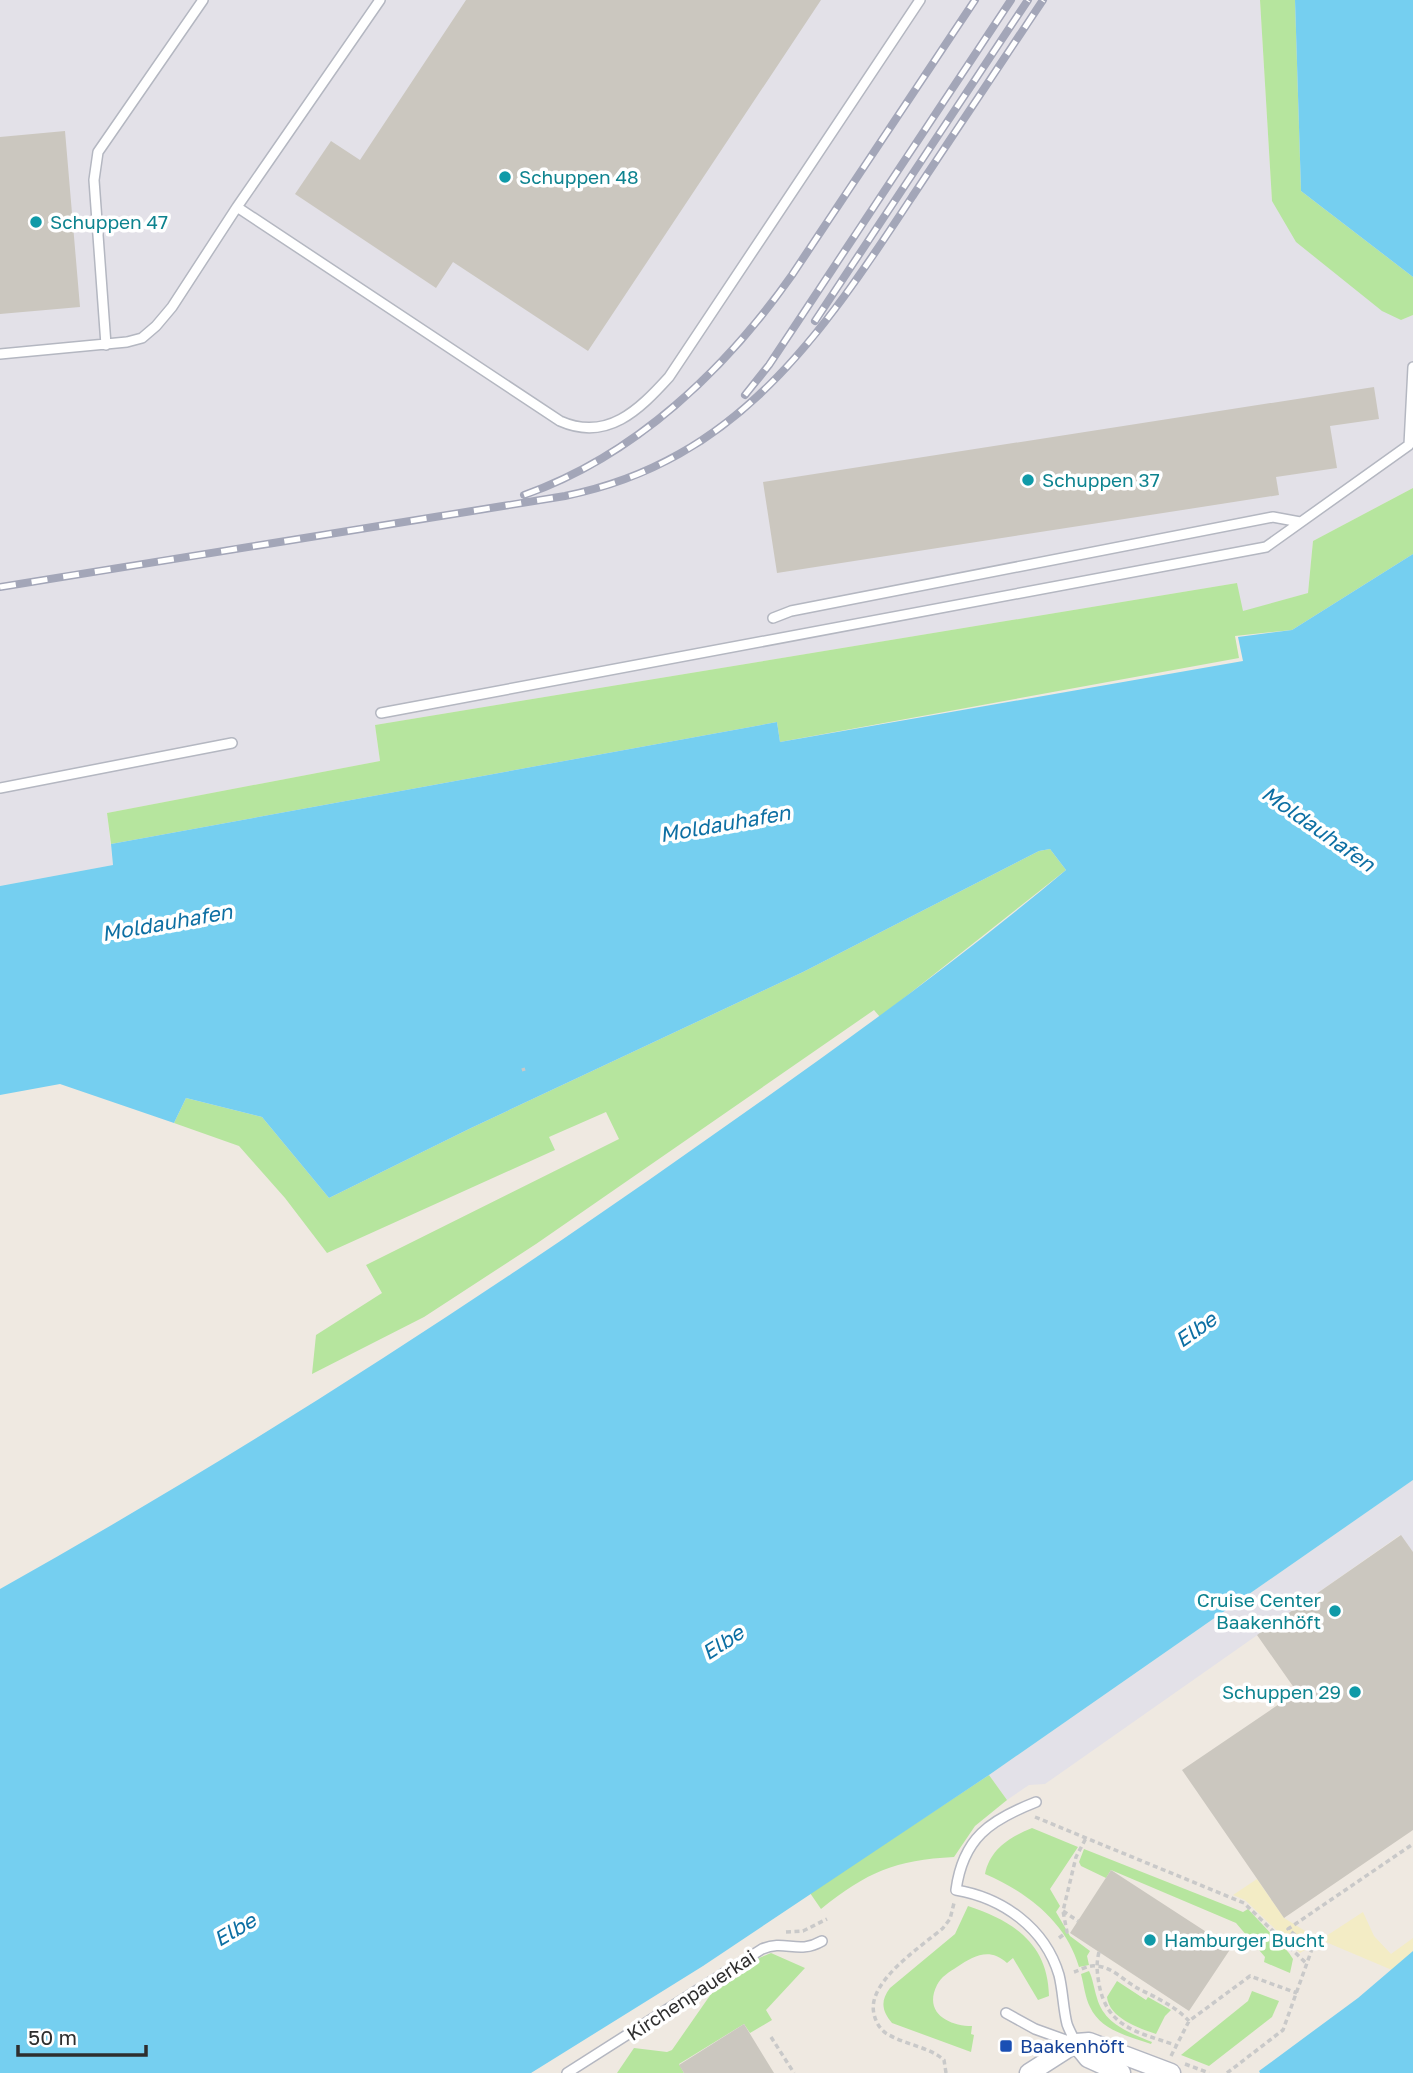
<svg xmlns="http://www.w3.org/2000/svg" width="1413" height="2073" font-family="'Golos Text',sans-serif">
  <style>
    .industrial { fill: #e3e1e8 }
    .green { fill: #b6e59e }
    .sand { fill: #f3ecc5 }
    .water { fill: #75cff0 }
    .building { fill: #cbc7bf }
    .lines { fill: none; stroke-linecap: round; stroke-linejoin: round }
    .lane-casing { stroke: #b4b7c1; stroke-width: 12 }
    .street-casing { stroke: #b4b7c1; stroke-width: 21 }
    .path { stroke: #c9c9c9; stroke-width: 3.5; stroke-dasharray: 5 3.5; stroke-linecap: butt }
    .lane { stroke: #fff; stroke-width: 9 }
    .street { stroke: #fff; stroke-width: 18 }
    .rail-casing { stroke: #a3a6b8; stroke-width: 8 }
    .rail { stroke: #fff; stroke-width: 5; stroke-dasharray: 16; stroke-linecap: butt }
    .culture-dot { fill: #0f9aa8; stroke: #fff; stroke-width: 2.5 }
    .transit-dot { fill: #1a4fb4; stroke: #fff; stroke-width: 2.5 }
    .labels { text-anchor: middle; stroke-width: 7; stroke-linejoin: round; paint-order: stroke }
    .culture-label { font-size: 19px; fill: #0d838f; stroke: #fff; text-anchor: start }
    .street-label { font-size: 19px; fill: #2e2e2e; stroke: #fff }
    .transit-label { font-size: 19px; fill: #164399; stroke: #fff; text-anchor: start }
    .water-label { font-size: 21px; font-style: italic; fill: #0d6fa3; stroke: #fff }
  </style>
  <rect width="100%" height="100%" fill="#efe9e1"/>
  <path class="industrial" d="M0 0H1260L1272 201 1401 320 1413 315V488L1313 541 1308 593 1242 612 1237 583 375 725 380 761 107 813 113 865 0 886Z
    M1413 1480V1552L1400 1535 1045 1784 1029 1785 1007 1800 989 1775Z"/>
  <path class="green" d="M1260 0H1295L1301 191 1413 277V315L1401 320 1382 311 1296 242 1272 201Z
    M1413 488V554L1292 630 1235 636 1239 658 780 742 777 722 111 844 107 813 380 761 375 725 1237 583 1243 611 1308 593 1313 541Z
    M1050 849 1066 870 880 1017 874 1010 536 1244 424 1317 312 1374 316 1335 382 1293 366 1265 619 1139 606 1112 549 1137 555 1150 327 1253 285 1198 239 1146 174 1123 186 1098 262 1117 329 1198 471 1128 803 972 1039 851Z
    M989 1775 1007 1800 975 1826 954 1857C895 1860 867 1872 821 1909L810 1893Z
    M1032 1828 1078 1847 1050 1889 1060 1906 1056 1912 1070 1936 1090 1951 1087 1956 1089 1965 1079 1967C1066 1922 1027 1892 985 1874 990 1849 1010 1837 1032 1828Z
    M1084 1849 1243 1912 1248 1909 1289 1953 1293 1959 1290 1973 1264 1962 1265 1957 1236 1923 1111 1870 1106 1878 1081 1866 1079 1862Z
    M968 1906C1013 1921 1048 1943 1049 1996L1038 2000 1013 1958 1007 1963C989 1947 974 1956 957 1967 949 1972 941 1977 937 1985 923 2013 949 2026 972 2026L971 2034 974 2035 971 2052 892 2023C882 2011 880 2001 890 1988L955 1934Z
    M771 1953 805 1968 766 2010 772 2020 750 2033 744 2024 679 2064 684 2073H617L634 2048 667 2052 672 2050 711 1994 756 1965 754 1960Z
    M1089 1971C1093 1979 1094 1989 1097 1998 1104 2024 1130 2033 1152 2042L1151 2044C1129 2036 1101 2031 1090 2007 1085 1997 1084 1985 1081 1974Z
    M1117 1981 1146 2000 1148 1997 1171 2010 1165 2016 1156 2034C1139 2028 1109 2018 1107 1997Z
    M1252 1991 1279 2001 1272 2017 1209 2066 1181 2055 1248 2001Z"/>
  <path class="sand" d="M1257 1879 1284 1918 1320 1940 1363 1912 1374 1936 1391 1954 1413 1938V1951L1392 1970 1321 1940 1300 1953 1245 1900 1233 1895Z"/>
  <path class="water" d="M1295 0H1413V277L1301 191Z
    M1413 554V1480L989 1775 703 1966 531 2073H0V1589C239 1455 469 1307 693 1149 820 1060 947 970 1066 870L1050 849 1039 851 803 972 471 1128 329 1198 262 1117 186 1098 174 1123 60 1084 0 1095V886L113 865 111 844 777 722 780 742 1243 661 1238 637 1292 630Z
    M1413 1951V2073H1260L1259 2071 1358 1998Z"/>
  <path class="building" d="M466 0H821L588 351 453 262 436 288 295 194 331 141 360 160Z
    M65 131 80 307 0 314V137Z
    M1374 387 1379 419 1330 426 1337 468 1276 477 1279 495 777 573 763 482Z
    M1401 1535 1413 1552V1830L1284 1918 1182 1770 1297 1692 1257 1635Z
    M1111 1870 1231 1948 1189 2011 1070 1933Z
    M744 2024 774 2073H684L679 2065Z"/>
  <g class="lines">
    <g class="lane-casing">
      <path id="lane" d="M237 207 560 421C607 442 639 410 669 377L920 0
        M106 345 94 180 98 152 203 0
        M0 354 127 342 142 338 156 326 172 307 237 207 380 0
        M773 618 791 611 1273 517 1300 522
        M381 713 1266 547 1409 445 1413 367
        M0 788 232 743
        M1036 1802C990 1820 963 1838 956 1890 1003 1898 1045 1928 1059 1975 1063 1991 1063 2008 1067 2024 1069 2030 1073 2037 1076 2043
        M1006 2013 1035 2029 1074 2043
        M567 2073 762 1949C785 1939 798 1955 822 1941"/>
    </g>
    <g class="street-casing">
      <path id="street" d="M1076 2043 1088 2058 1121 2073
        M1029 2073 1076 2043 1089 2042 1171 2073"/>
    </g>
    <path class="path" d="M523 1068 524 1071
      M1035 1817 1244 1903 1307 1964
      M1063 1911 1078 1921
      M786 1932 803 1931 827 1919
      M1059 1938 1067 1932 1063 1911 1076 1857 1086 1838
      M1099 1952C1096 1964 1097 1972 1099 1984 1107 2028 1138 2032 1175 2045
      M1074 1972C1080 1970 1089 1965 1095 1966 1112 1966 1125 1982 1139 1989 1157 1998 1175 2006 1189 2021
      M771 2037 794 2073
      M1171 2056 1189 2021 1250 1976 1297 1993
      M1185 2064 1209 2073
      M946 2073 944 2060C929 2047 907 2045 889 2035 881 2031 876 2023 874 2014 866 1982 921 1947 943 1928L950 1919 954 1903
      M1227 2073 1283 2030 1312 1949 1288 1929 1413 1844"/>
    <use href="#lane" class="lane"/>
    <use href="#street" class="street"/>
    <g class="rail-casing">
      <path id="rail" d="M815 321 1028 0
        M745 395 769 365 1011 0
        M524 495C635 456 726 369 792 275L975 0
        M0 587 565 496C739 461 823 332 914 194 957 129 1000 65 1043 0"/>
    </g>
    <use href="#rail" class="rail"/>
  </g>
  <g class="culture-dot">
    <circle cx="505" cy="177" r="7"/>
    <circle cx="36" cy="222" r="7"/>
    <circle cx="1028" cy="480" r="7"/>
    <circle cx="1335" cy="1611" r="7"/>
    <circle cx="1355" cy="1692" r="7"/>
    <circle cx="1150" cy="1940" r="7"/>
  </g>
  <rect class="transit-dot" x="999" y="2039" width="14" height="14" rx="3.5"/>
  <g class="labels">
    <g class="culture-label">
      <text x="519" y="184">Schuppen 48</text>
      <text x="50" y="229">Schuppen 47</text>
      <text x="1042" y="487">Schuppen 37</text>
      <text x="1321" y="1607" text-anchor="end">Cruise Center<tspan x="1321" dy="22">Baakenhöft</tspan></text>
      <text x="1341" y="1699" text-anchor="end">Schuppen 29</text>
      <text x="1164" y="1947">Hamburger Bucht</text>
    </g>
    <g class="street-label">
      <text transform="translate(691 1995) rotate(-33)" y="7">Kirchenpauerkai</text>
    </g>
    <g class="transit-label">
      <text x="1020" y="2053">Baakenhöft</text>
    </g>
    <g class="water-label">
      <text transform="translate(725 824) rotate(-10)" y="7">Moldauhafen</text>
      <text transform="translate(1318 829) rotate(35)" y="7">Moldauhafen</text>
      <text transform="translate(167 923) rotate(-10)" y="7">Moldauhafen</text>
      <text transform="translate(1196 1330) rotate(-35)" y="7">Elbe</text>
      <text transform="translate(723 1643) rotate(-33)" y="7">Elbe</text>
      <text transform="translate(235 1930) rotate(-30)" y="7">Elbe</text>
    </g>
  </g>
  <path d="M18 2045v10h128v-10" fill="none" stroke="#2e2e2e" stroke-width="3.5"/>
  <text x="28" y="2045" font-size="21" fill="#2e2e2e" stroke="#ffffff" stroke-width="5" paint-order="stroke">50 m</text>
</svg>
